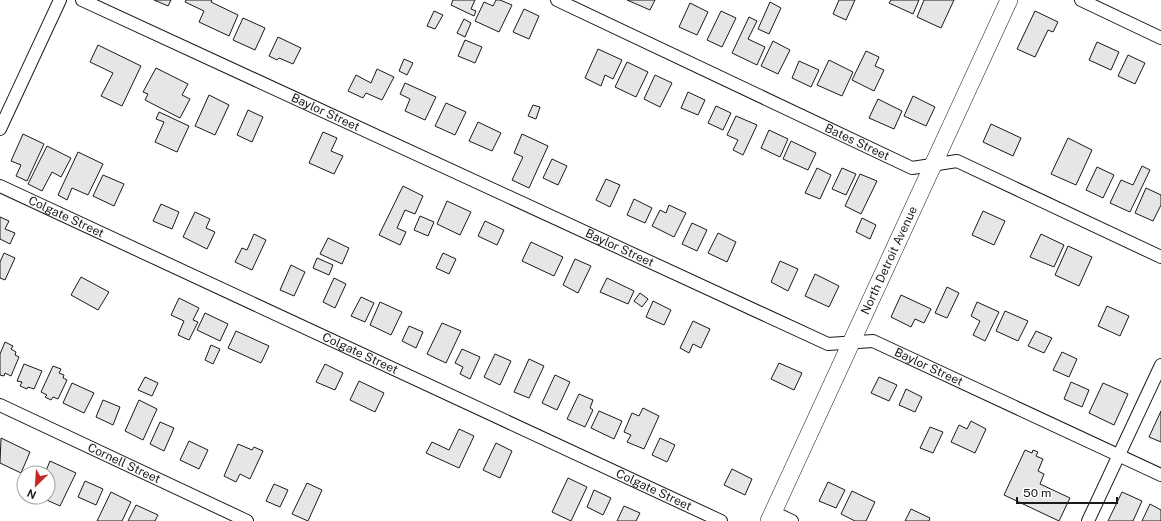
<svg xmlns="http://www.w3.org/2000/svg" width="1161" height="521" font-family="'Public Sans',sans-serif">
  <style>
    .building { fill: #e6e6e6; stroke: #1a1a1a }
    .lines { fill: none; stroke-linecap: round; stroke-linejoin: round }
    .street-casing { stroke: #1a1a1a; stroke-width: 14 }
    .secondary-casing { stroke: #1a1a1a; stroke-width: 18 }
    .street { stroke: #fff; stroke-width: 12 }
    .secondary { stroke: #fff; stroke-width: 17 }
    .labels { text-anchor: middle; stroke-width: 3; stroke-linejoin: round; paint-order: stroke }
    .street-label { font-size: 12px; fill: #1a1a1a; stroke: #fff }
  </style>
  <rect width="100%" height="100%" fill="#fff"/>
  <path class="building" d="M154 0H171L168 6Z
    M186 0H212L211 2 238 15 229 36 199 22 204 11 185 2Z
    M453 0H475L471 9 476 11 474 16 451 5Z
    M496 0H500L512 5 499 32 475 21 484 2 493 6Z
    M627 0H655L650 10Z
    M839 0H855L846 20 833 14Z
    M891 0H919L913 14 889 3Z
    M924 0H954L941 28 917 17Z
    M770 2 781 8 769 34 758 29Z
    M690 3 708 12 697 35 679 27Z
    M524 9 539 16 529 39 513 32Z
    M434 11 443 15 435 29 427 26Z
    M721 11 736 18 722 47 707 40Z
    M1035 11 1058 22 1053 32 1048 30 1035 57 1017 49Z
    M749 17 757 21 748 39 765 47 757 65 732 53Z
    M243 18 265 28 255 50 233 40Z
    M464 19 471 23 465 37 457 33Z
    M278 37 301 48 293 64 279 58 277 60 269 56Z
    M465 40 482 47 475 63 458 56Z
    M773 41 790 50 778 74 761 66Z
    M1097 42 1119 52 1111 70 1089 60Z
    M98 45 141 66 122 106 101 96 113 73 90 62Z
    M598 49 622 60 613 79 605 75 601 86 585 78Z
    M866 51 879 57 875 66 884 70 874 91 852 80Z
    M1128 55 1145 63 1135 84 1118 76Z
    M404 59 413 63 407 75 399 71Z
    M829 60 853 72 842 96 817 85Z
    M799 61 819 70 811 87 792 78Z
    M627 62 648 72 636 97 615 87Z
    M156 68 188 84 182 95 190 99 180 118 145 100 148 94 143 92Z
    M377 69 394 77 382 100 366 93 363 98 348 91 356 75 371 83Z
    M655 75 672 83 660 107 644 99Z
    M405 83 436 97 425 120 405 111 410 99 400 94Z
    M688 92 705 100 698 115 681 108Z
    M209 95 229 105 215 135 195 126Z
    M913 96 935 107 926 126 904 116Z
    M878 99 902 111 894 129 869 118Z
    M446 103 466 112 455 135 435 126Z
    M533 105 540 107 536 119 528 116Z
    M716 106 731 113 723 130 708 123Z
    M248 110 263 117 252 142 237 135Z
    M159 112 189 126 177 152 155 142 164 122 156 119Z
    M736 116 757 125 743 155 733 150 738 140 727 135Z
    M478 122 501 133 492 151 469 141Z
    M991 124 1021 138 1013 156 983 142Z
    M769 130 788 139 780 157 761 148Z
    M323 132 337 138 331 151 343 156 334 174 309 163Z
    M23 134 44 144 27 181 16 176 21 165 11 161Z
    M522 134 548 146 529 188 512 180 523 157 514 153Z
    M1068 138 1092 150 1076 185 1051 174Z
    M791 141 816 153 808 170 783 159Z
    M47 146 71 158 61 177 52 172 42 191 28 184Z
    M78 152 103 164 88 195 72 188 67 200 58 195Z
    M552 159 567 166 558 185 543 178Z
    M1142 166 1150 170 1130 212 1110 203 1121 180 1133 185Z
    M1097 167 1114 175 1103 198 1086 190Z
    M817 168 831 175 820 199 805 193Z
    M842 168 856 174 846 195 832 189Z
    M860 174 877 181 861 214 845 206Z
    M103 175 124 184 114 206 93 196Z
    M606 179 620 185 610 207 596 200Z
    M403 186 423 196 415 214 405 210 397 228 406 232 400 245 379 235Z
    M1146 188 1161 195V205L1153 221 1135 213Z
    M634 199 652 208 645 223 627 215Z
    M447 201 471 212 460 235 437 224Z
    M161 204 179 212 172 229 153 221Z
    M669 205 686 213 674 237 652 226 660 210 666 213Z
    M983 211 1005 221 994 245 972 235Z
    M195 212 210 219 206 228 215 232 207 249 183 237Z
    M420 216 434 222 428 236 414 230Z
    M0 217 9 221 5 229 15 233 10 244 0 239Z
    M862 218 876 225 870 239 856 232Z
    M485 221 504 230 497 245 478 236Z
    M692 223 707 230 697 251 682 244Z
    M718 233 736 242 727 262 708 253Z
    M254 234 266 240 252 270 235 262 242 248 247 250Z
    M1041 234 1064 245 1054 267 1030 257Z
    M328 238 349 248 342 264 320 254Z
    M531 242 563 257 554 276 522 261Z
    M1068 246 1092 257 1079 286 1055 275Z
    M4 253 15 258 5 280 0 278V262Z
    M443 253 456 259 449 274 436 268Z
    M317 258 333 265 329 275 313 268Z
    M575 259 591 266 578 293 563 285Z
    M780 261 798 269 788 291 771 282Z
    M291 265 305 272 294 296 280 290Z
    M815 274 839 286 829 307 805 296Z
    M81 277 109 292 98 310 71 295Z
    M334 278 346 284 335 308 323 302Z
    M607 278 634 291 628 304 600 292Z
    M947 287 959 293 947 318 935 313Z
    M640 293 648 299 642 307 634 301Z
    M901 295 931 309 924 323 915 319 911 327 891 317Z
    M361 297 374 303 365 322 351 316Z
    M179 298 199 308 193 320 198 322 189 340 178 335 184 321 171 315Z
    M653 301 671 310 664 325 646 317Z
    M380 302 402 312 391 335 370 325Z
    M977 302 999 312 985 341 973 335 980 321 971 316Z
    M1107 306 1129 316 1120 336 1098 326Z
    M1005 311 1028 321 1018 341 996 331Z
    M205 313 228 324 220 341 197 330Z
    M693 321 710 329 701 348 693 344 689 353 680 348Z
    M442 323 461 331 446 363 427 354Z
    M409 326 423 332 416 348 402 341Z
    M236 331 269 346 261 363 228 348Z
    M1036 331 1052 338 1044 353 1028 346Z
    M5 342 13 346 11 349 16 352 15 355 19 357 11 376 5 373 4 376 0 375V354Z
    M211 345 220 349 213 364 205 360Z
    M462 349 480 357 470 379 460 374 463 367 455 363Z
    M1062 352 1077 359 1069 377 1053 370Z
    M495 354 511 361 500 385 484 377Z
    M529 359 544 366 529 398 514 392Z
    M779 363 802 373 794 390 771 379Z
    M24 364 42 371 34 389 28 387 27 389 20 386 22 382 17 381Z
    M325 364 343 373 335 390 316 382Z
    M53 366 61 369 59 373 64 375 63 378 67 380 58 399 53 397 51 400 45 397 47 395 41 392Z
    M555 375 570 382 557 410 542 403Z
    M145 377 158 383 152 396 138 390Z
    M879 377 897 385 889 401 871 393Z
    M359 381 384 393 375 412 350 400Z
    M1071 382 1089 390 1082 407 1064 399Z
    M72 383 94 393 84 413 63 403Z
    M1103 383 1128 394 1114 425 1089 413Z
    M906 389 922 397 915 412 899 405Z
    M579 394 593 400 590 408 593 410 585 427 567 419Z
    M103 400 120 407 113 425 96 417Z
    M139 400 157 409 143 440 125 431Z
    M643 408 659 416 644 449 627 442 631 435 624 432 632 413 639 416Z
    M599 411 622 421 614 439 591 428Z
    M1161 411V442L1149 437Z
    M971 421 986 429 975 453 951 442 959 425 967 429Z
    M160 422 174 428 164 451 150 444Z
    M930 427 943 432 933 453 920 448Z
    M459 429 474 436 459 468 426 453 432 442 449 450Z
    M1 438 30 452 21 473 0 463Z
    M660 438 675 445 667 462 652 455Z
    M189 441 208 450 199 469 180 460Z
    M496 443 512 451 500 478 483 470Z
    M238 444 252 450 254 447 263 451 250 479 240 474 236 482 224 476Z
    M1025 450 1032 453 1033 450 1038 452 1036 456 1043 459 1038 471 1044 474 1040 484 1070 498 1059 521 1004 495Z
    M50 461 76 473 60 506 40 497H48V473H45Z
    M732 469 752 479 745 495 724 485Z
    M568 478 587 487 571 521 552 512Z
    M85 481 103 489 96 505 78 497Z
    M828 482 845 490 836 508 819 501Z
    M307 483 322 490 308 521 292 514Z
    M274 484 288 490 280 507 266 501Z
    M594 490 611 498 603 515 587 507Z
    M852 491 875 502 866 521H855L841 514Z
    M111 492 131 502 122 521H97Z
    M1122 492 1142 501 1133 521H1108Z
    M1150 504 1161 510V521H1142Z
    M136 505 158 515 155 521H128Z
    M624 506 640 513 636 521H617Z
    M911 509 930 518 929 521H905Z"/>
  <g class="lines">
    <g class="street-casing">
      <g id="street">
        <path id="s1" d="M82 0 828 344 873 341 1161 475"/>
        <path id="s2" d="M557 0 912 168 957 161 1161 257"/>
        <path d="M1081 0 1161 38"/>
        <path d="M0 129 60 0"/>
        <path id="s3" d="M0 186 721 521"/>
        <path id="s4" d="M0 405 247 521"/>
        <path d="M773 512 792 521"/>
        <path d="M1088 521 1161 365"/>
      </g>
    </g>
    <g class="secondary-casing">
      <g id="secondary">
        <path id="s5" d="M769 521 1009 0"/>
      </g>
    </g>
    <use href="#street" class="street"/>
    <use href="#secondary" class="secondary"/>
  </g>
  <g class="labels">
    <g class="street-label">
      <text dy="4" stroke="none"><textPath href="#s1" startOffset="268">Baylor Street</textPath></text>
      <text dy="4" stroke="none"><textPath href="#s2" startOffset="332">Bates Street</textPath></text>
      <text dy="4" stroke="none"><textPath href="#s3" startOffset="73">Colgate Street</textPath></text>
      <text dy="4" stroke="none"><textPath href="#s1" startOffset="592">Baylor Street</textPath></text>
      <text dy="4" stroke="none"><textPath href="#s5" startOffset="287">North Detroit Avenue</textPath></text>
      <text dy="4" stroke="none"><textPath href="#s3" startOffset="397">Colgate Street</textPath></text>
      <text dy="4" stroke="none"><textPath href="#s1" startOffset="928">Baylor Street</textPath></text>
      <text dy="4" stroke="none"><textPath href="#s4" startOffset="137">Cornell Street</textPath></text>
      <text dy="4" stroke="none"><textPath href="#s3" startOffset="721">Colgate Street</textPath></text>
    </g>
  </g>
  <g transform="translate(36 485) rotate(205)"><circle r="19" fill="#ffffff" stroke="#a3a3a3"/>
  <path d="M0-3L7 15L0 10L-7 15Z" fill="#c62828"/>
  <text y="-6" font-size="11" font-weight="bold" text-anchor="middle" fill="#1a1a1a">N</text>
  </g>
  <path d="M1017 497v6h100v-6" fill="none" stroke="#1a1a1a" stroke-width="2"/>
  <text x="1023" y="497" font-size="12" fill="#1a1a1a" stroke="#ffffff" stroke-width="3" paint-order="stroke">50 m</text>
</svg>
